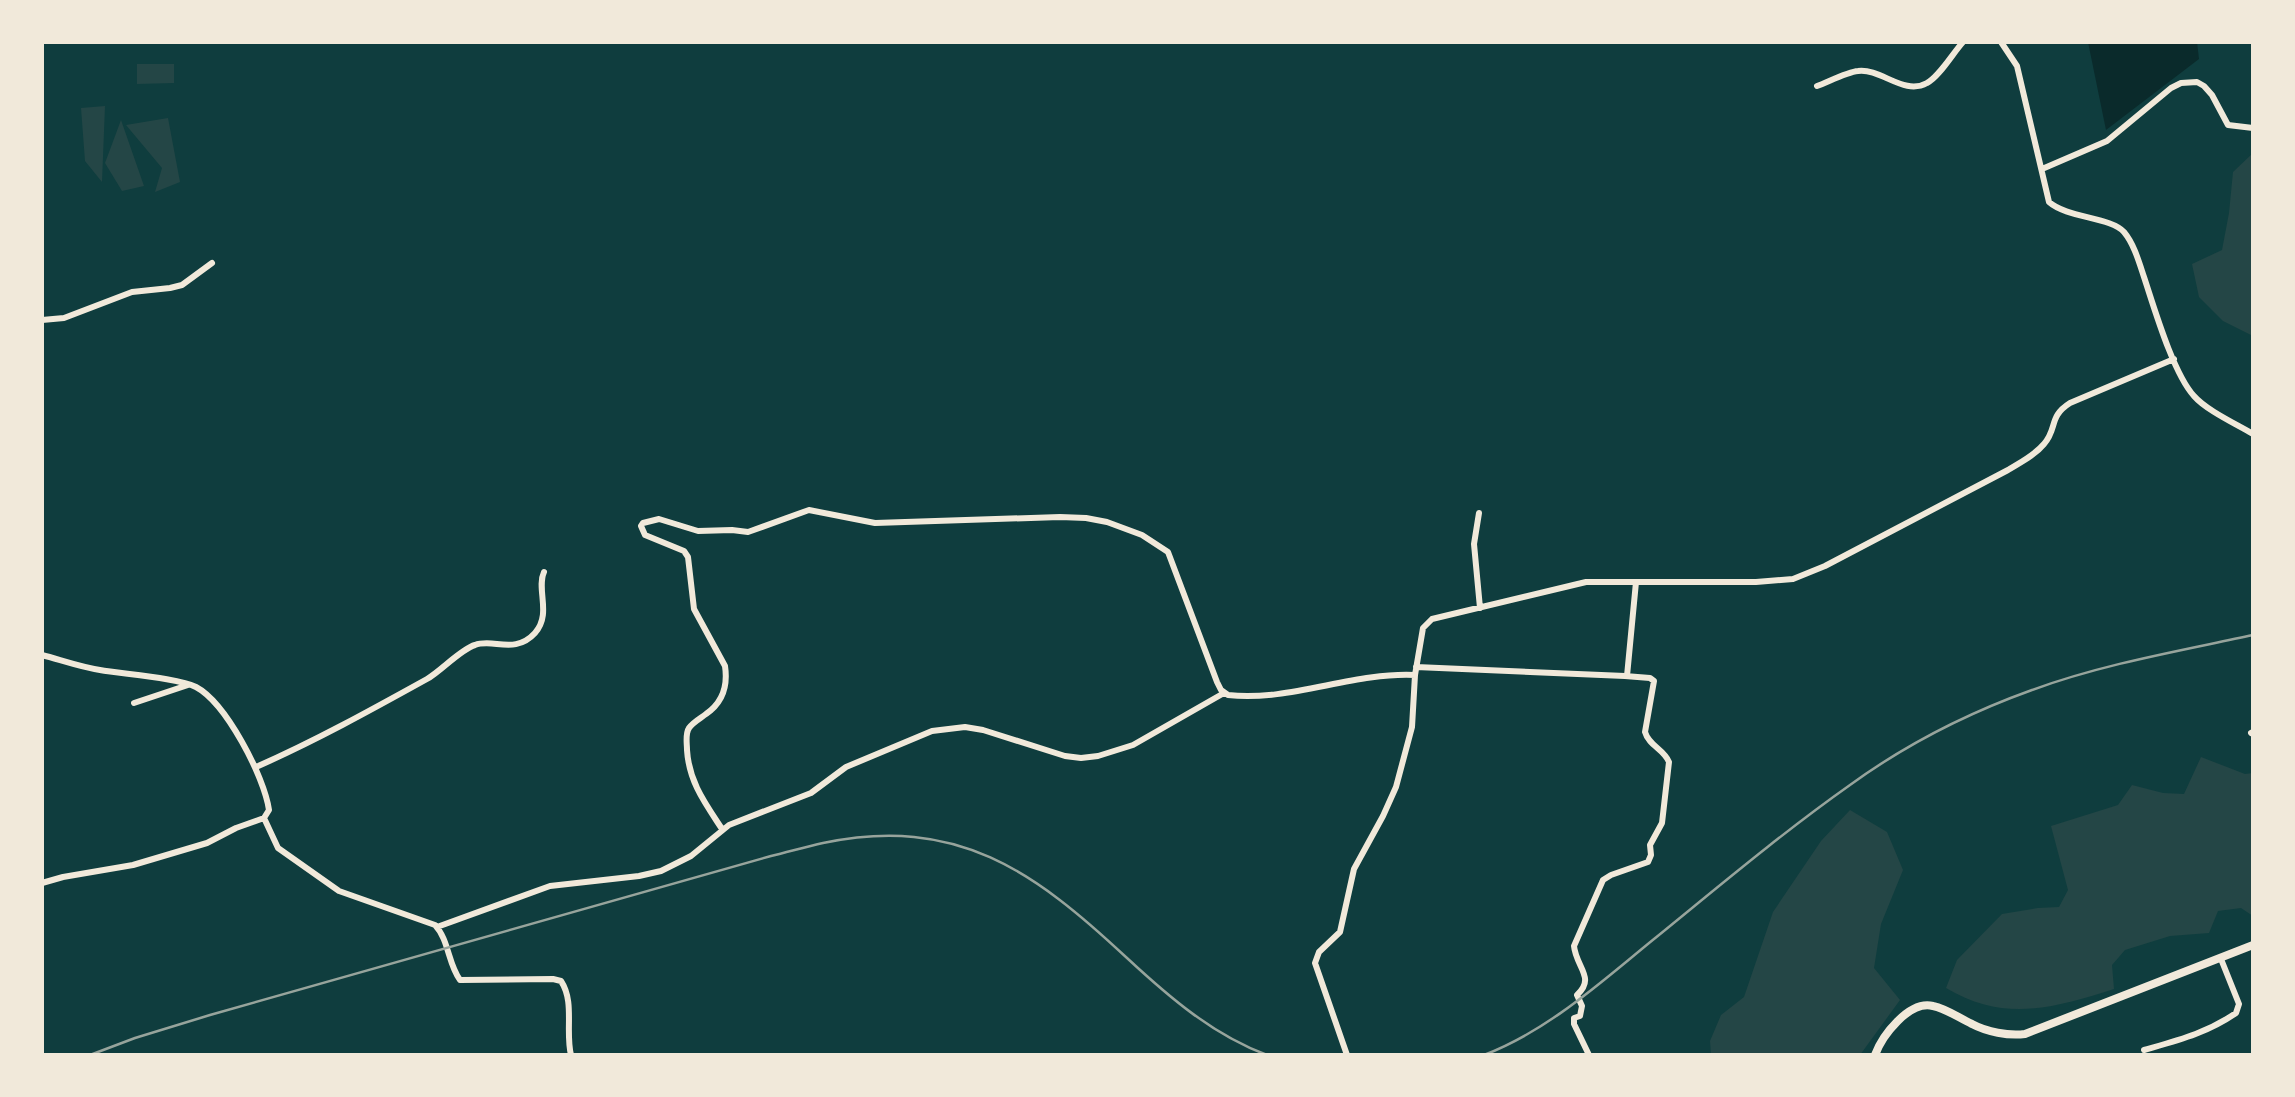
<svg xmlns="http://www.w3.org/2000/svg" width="2295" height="1097" font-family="'Titillium Web',sans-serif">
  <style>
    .green { fill: #244646 }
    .water { fill: #0a2a2b }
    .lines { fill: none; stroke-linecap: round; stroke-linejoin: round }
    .minor { stroke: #f1e9da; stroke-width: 6 }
    .tertiary { stroke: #f1e9da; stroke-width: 8 }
    .rail { stroke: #97a49c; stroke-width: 2.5 }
  </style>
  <rect width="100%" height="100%" fill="#0f3d3e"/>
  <path class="green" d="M137 64H174V83L137 84Z
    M105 106 102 182 85 161 81 108Z
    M168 118 180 182 155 192 162 168 126 125Z
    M121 120 144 186 122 191 105 163Z
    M2253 153V336L2223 321 2199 297 2192 264 2222 250 2229 213 2233 172Z
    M2201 757 2245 774 2253 773V916L2241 908 2218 911 2209 933 2170 936 2125 950 2112 965 2114 989C2053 1008 2005 1023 1946 988L1957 960 2002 914 2038 908 2059 907 2068 890 2051 826 2118 805 2132 785 2163 793 2184 794Z
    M1850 810 1887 832 1903 870 1881 924 1874 968 1900 1000 1860 1055H1711L1710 1041 1721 1015 1744 997 1773 912 1821 841Z"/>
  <path class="water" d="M2088 42H2197L2199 59 2106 130Z"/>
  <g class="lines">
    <path class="minor" d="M2001 42 2017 66 2049 202C2067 218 2111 217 2124 232 2134 244 2139 262 2144 277 2154 307 2173 373 2194 396 2206 410 2236 424 2253 434
      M1817 86C1828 82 1847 72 1858 71 1881 68 1904 96 1927 83 1939 77 1953 53 1963 42
      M2042 169 2107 141 2171 88 2181 83 2197 82 2204 86 2212 95 2228 125 2253 128
      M42 320 64 318 132 292 170 288 182 285 212 263
      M1479 513 1474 544 1480 608
      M42 655C61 660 80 667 100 670 122 674 179 678 196 687 226 703 264 776 269 810L264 818 236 828 207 843 133 865 63 877 42 883
      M1416 667 1625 676 1650 678 1654 681 1645 732C1649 746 1664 749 1669 762L1662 823 1650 845 1651 855 1648 862 1611 875 1603 880 1574 946C1576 967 1596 978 1577 995L1582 1006 1580 1016 1574 1018V1024L1589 1055
      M1627 676 1636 582
      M134 703 188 685
      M2251 733 2253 732
      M256 767C315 741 371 710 427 679 441 671 461 649 475 645 493 638 515 655 535 633 552 614 536 589 544 572
      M264 818 278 848 339 891 435 925C449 940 448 964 460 980L553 979 561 981C575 1002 565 1031 571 1055
      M722 829C705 803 689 782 687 750 687 743 685 734 689 728 693 722 701 718 706 714 722 703 728 686 725 666L694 609 688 557 684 551 645 535 641 526 643 523 659 519 698 531 732 530 748 532 809 510 875 523 1060 517 1086 518 1107 522 1142 535 1168 552 1217 682 1221 690 1228 695C1290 702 1352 672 1415 675
      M437 927 550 886 639 876 661 871 691 856 729 825 811 793 846 767 932 731 965 727 983 730 1065 756 1081 758 1098 756 1133 745 1224 693
      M2144 1050C2179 1040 2207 1033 2236 1013L2239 1004 2221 959
      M1347 1055 1315 963 1319 952 1340 932 1354 869 1383 816 1396 787 1412 727 1415 675 1423 628 1432 619 1586 582H1756L1793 579 1825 566 2008 470C2021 462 2035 455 2044 444 2058 428 2048 417 2070 403L2174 359"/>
    <path class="tertiary" d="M1875 1055C1882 1036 1909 1000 1933 1006 1947 1009 1959 1018 1972 1024 1987 1032 2008 1036 2025 1034L2253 945"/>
    <path class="rail" d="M90 1055 135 1038 210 1015 771 856C788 852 805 847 823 843 957 815 1034 871 1127 958 1169 997 1213 1035 1267 1055
      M1484 1055C1549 1030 1601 982 1654 939 1718 887 1782 833 1850 785 1905 745 1968 713 2032 690 2103 664 2179 651 2253 635"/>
  </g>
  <rect width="2295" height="1097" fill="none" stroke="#f1e9da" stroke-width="88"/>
</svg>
